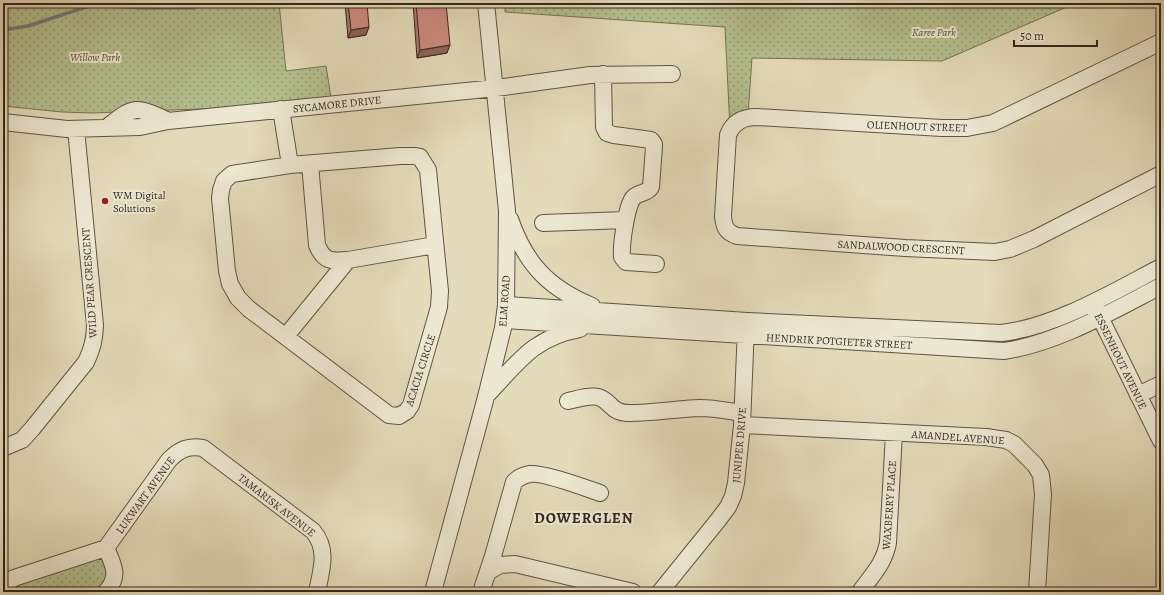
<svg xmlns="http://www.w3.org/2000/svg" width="1164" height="595" font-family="Alegreya,serif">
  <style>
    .park { fill: url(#park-dots); stroke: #747356 }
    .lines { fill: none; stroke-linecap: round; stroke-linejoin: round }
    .stream { stroke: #6f7e7a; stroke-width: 3.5 }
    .minor-casing { stroke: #5f5345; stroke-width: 18 }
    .minor { stroke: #ede8d2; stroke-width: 16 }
    .wall { fill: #af766c; stroke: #33261e }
    .shaded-wall { fill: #8f6058; stroke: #33261e }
    .building { fill: #cc897e; stroke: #33261e }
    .poi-dot { fill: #8f2418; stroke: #ede8d2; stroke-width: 1.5 }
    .labels { text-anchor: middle; stroke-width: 4; stroke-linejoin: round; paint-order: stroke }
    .park-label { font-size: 11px; font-style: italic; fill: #544c3a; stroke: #ede8d2 }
    .street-label { font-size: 11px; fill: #33261e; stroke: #ede8d2 }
    .poi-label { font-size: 11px; fill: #33261e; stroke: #ede8d2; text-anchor: start }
    .district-label { font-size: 15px; font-weight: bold; letter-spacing: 1px; fill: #33261e; stroke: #ede8d2 }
  </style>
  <defs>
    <pattern id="park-dots" width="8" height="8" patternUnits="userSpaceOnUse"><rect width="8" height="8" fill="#b5c08f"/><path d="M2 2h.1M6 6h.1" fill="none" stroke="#949c74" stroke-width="1.8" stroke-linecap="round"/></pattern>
  </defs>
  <rect width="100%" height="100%" fill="#e4dbba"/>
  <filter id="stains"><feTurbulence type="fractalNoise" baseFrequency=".005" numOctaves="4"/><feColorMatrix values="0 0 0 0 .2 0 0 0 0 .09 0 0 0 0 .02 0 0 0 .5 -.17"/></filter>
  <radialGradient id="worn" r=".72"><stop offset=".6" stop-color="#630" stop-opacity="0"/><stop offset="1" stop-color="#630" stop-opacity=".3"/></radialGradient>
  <path class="park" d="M3 3H279L286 71 326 66 332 104 92 113 62 112 3 106Z
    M505 3H1076L942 61 752 58 748 115 730 129 725 27 505 12Z
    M95 557 103 559 109 577 98 592H4L14 584Z"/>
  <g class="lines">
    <path class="stream" d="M3 30 28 26 92 5 143 8H193L207 3"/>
    <g class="minor-casing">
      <path id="minor" d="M1161 42 993 123 967 128H942L757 117C743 117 733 122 728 135L723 216C724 227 726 232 737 236L905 248 995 252 1010 249 1034 239 1161 174
        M603 74 604 127 607 133 614 135 651 140 654 144V147L651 187C647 194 638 192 633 198 626 208 621 245 622 257L626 262 656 264
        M281 109 290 165
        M3 122 67 129 140 127 168 121 496 88 590 75 672 74
        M106 128C114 122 125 111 136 110 144 109 161 117 168 121
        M400 156H414L420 157 428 170 440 291 439 307 411 405 407 411 399 416 389 415 249 309 238 298 230 284 227 271 220 198 221 190 224 181 232 174 290 165Z
        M310 164 317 245C324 262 331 261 348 260L435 245
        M510 219C525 263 548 288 592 306
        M543 223 626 220
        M506 305 747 321 1001 333C1055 327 1113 292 1161 267
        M1096 309 1161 441
        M504 320 1004 351C1058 343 1112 311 1161 286
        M286 336 348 260
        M1138 395 1161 384
        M486 396C518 363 532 338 580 329
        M568 401C577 399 589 395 598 397 612 401 610 413 629 413 653 413 676 409 700 408 714 408 728 411 742 413
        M742 425 986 437 1006 440 1014 444 1035 465 1041 475 1043 494 1037 592
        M3 448 22 440 32 429 86 362C92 350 95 340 95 325L76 129
        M488 572 500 565 515 564 633 592
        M3 585 14 578 106 548
        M106 592C120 576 114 566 106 548L169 460C179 450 188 445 203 448L313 531C329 550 321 571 317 592
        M433 592 486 397 503 328 506 305 507 211 486 3
        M481 592 493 556 514 482C518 478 524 475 530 474 543 472 586 488 600 493
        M660 592 719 519 728 507 733 496 736 483 742 425 746 326
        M860 592C872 575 884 564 888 543L894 433"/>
    </g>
    <use href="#minor" class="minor"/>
  </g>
  <path class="wall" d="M345 3H367L366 35 348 38Z
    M413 3H446L447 53 417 58Z"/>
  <path class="shaded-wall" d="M369 27 366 35 348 38 351 30Z
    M450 45 447 53 417 58 420 50Z"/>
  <path class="building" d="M348 3H367L369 27 351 30Z
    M416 3H446L450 45 420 50Z"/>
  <circle class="poi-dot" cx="105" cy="201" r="4"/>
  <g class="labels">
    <g class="park-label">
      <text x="934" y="36">Karee Park</text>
      <text x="95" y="61">Willow Park</text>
    </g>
    <g class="street-label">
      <text transform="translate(337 104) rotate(-6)" y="4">SYCAMORE DRIVE</text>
      <text transform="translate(917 126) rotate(2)" y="4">OLIENHOUT STREET</text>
      <text transform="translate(901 247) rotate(3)" y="4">SANDALWOOD CRESCENT</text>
      <text transform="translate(89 283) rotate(-94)" y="4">WILD PEAR CRESCENT</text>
      <text transform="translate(504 301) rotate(-86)" y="4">ELM ROAD</text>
      <text transform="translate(839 341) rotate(3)" y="4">HENDRIK POTGIETER STREET</text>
      <text transform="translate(1121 361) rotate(64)" y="4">ESSENHOUT AVENUE</text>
      <text transform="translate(420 370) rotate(-72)" y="4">ACACIA CIRCLE</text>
      <text transform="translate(958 437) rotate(4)" y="4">AMANDEL AVENUE</text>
      <text transform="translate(739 445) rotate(-85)" y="4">JUNIPER DRIVE</text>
      <text transform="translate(145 495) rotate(-54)" y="4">LUKWART AVENUE</text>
      <text transform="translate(277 505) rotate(38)" y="4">TAMARISK AVENUE</text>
      <text transform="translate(889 505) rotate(-86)" y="4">WAXBERRY PLACE</text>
    </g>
    <g class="poi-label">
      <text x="113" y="199">WM Digital<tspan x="113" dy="13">Solutions</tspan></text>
    </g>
    <g class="district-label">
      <text x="584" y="523">DOWERGLEN</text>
    </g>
  </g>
  <rect width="1164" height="595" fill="none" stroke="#e4dbba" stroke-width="16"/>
  <rect x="4" y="4" width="1156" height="587" fill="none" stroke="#33261e" stroke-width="2"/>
  <rect x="8" y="8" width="1148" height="579" fill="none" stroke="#33261e"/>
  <path d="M1014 40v6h83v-6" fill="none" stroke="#33261e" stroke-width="2"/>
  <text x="1020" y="40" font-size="12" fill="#33261e" stroke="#ede8d2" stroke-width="3" paint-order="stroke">50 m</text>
  <rect width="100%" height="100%" filter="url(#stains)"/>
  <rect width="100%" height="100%" fill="url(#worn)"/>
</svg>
